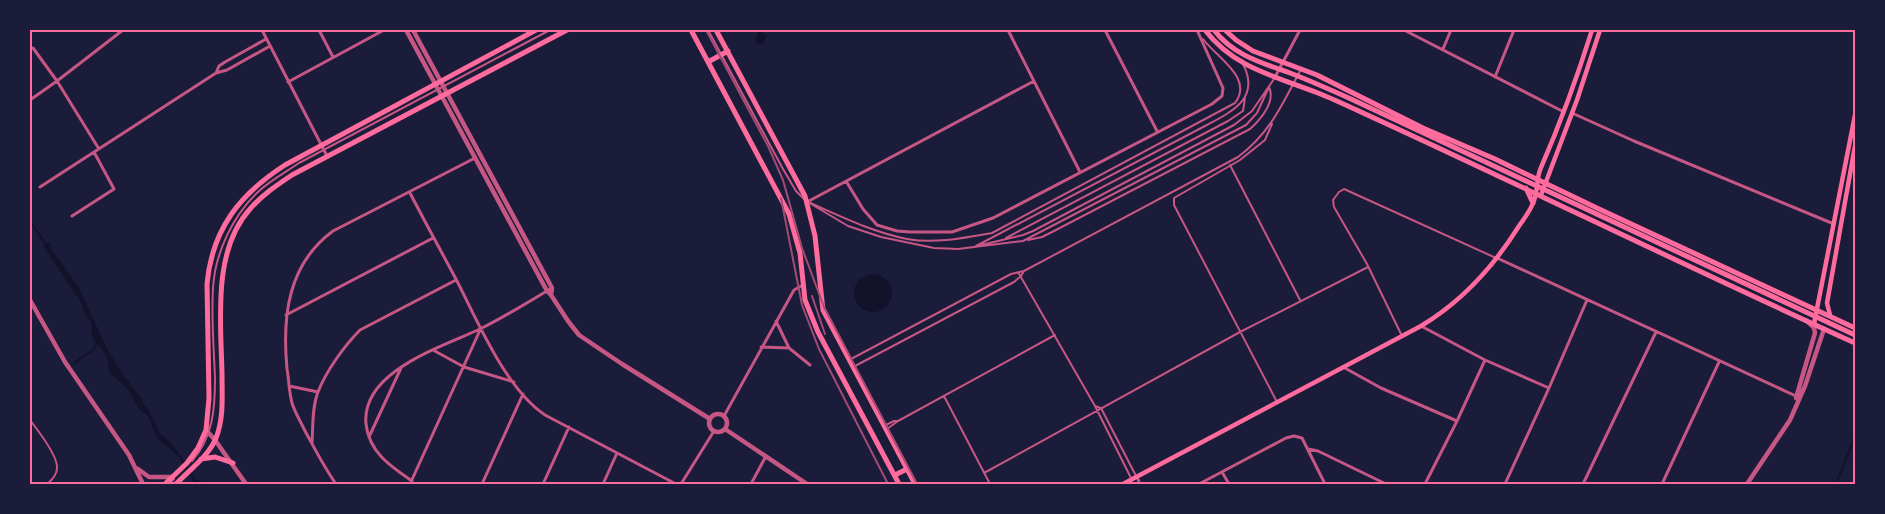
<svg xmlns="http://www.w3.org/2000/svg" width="1885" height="514" font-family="Poppins,sans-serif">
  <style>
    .water { fill: #12122b }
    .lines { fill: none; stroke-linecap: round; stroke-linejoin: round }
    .stream { stroke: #12122b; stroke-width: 2 }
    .service { stroke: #c65784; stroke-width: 2 }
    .minor { stroke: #c65784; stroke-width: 3 }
    .tertiary { stroke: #c65784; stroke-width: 4.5 }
    .secondary { stroke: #ff6b9d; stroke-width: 4.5 }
    .primary { stroke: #ff6b9d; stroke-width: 5 }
    .rail { stroke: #a44b75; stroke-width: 2 }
    .neatline { fill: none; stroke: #ff6b9d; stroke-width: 2 }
  </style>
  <rect width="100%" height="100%" fill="#1b1b3a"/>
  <path class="water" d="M760 30 767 36 762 44H757L755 40 757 36V31Z
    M49 242 51 245 49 246 79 288 107 349 122 373 141 398 144 405 148 409 160 434 169 441 178 452 196 480 200 481 202 484H195L179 457 157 438 148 416 139 409 127 388 110 373 107 358 103 351 92 338 91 322 85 314 81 302 43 246Z
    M854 293a19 19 0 1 1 38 0a19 19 0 1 1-38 0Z"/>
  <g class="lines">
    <path class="stream" d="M30 221 47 246
      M75 363 82 357 92 351 98 342
      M1836 484 1855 437"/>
    <path class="service" d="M708 30 783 169 796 191 804 199
      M1272 124 1265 140 1240 160 1174 198V205L1277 402
      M1230 165 1300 300
      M808 202C840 216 872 232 907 239 935 244 964 238 992 233L1235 103C1254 78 1217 58 1203 39
      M811 204 848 226 881 237 934 248 958 249 1023 241 1246 125 1257 113 1269 87
      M1006 238 1228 121 1243 111 1245 98
      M1028 240 1042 237 1054 231 1250 129C1260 120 1276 102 1269 87
      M981 245 1023 235 1033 231 1234 125 1252 111 1274 79
      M976 246 1205 126C1231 112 1261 99 1243 64
      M1018 272 1095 406 1131 478
      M1402 336 1367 264 1334 207 1333 200 1339 192 1344 189 1496 258
      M851 359 1011 274 1024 271 1238 157C1270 133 1282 105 1300 71
      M855 366 1014 282 1021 276 1024 271
      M944 396 990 484
      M1095 406 1101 408 1136 476
      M30 420C37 429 58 457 57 468 57 475 52 480 47 484
      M886 425 894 421H898
      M887 429 898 421 1055 335
      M192 461C213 437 215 409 215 379 214 349 211 318 213 288 215 253 233 215 259 191 271 180 286 172 299 163L550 30
      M984 473 1240 332 1368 267
      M169 484 174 479"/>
    <path class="minor" d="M262 30 327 156
      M319 30 333 57
      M1008 30 1080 172
      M1105 30 1157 131
      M1404 30 1564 112
      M33 48 57 81 99 149
      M1443 49 1451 30
      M216 73 219 66 225 62 266 39
      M1275 77 1300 30
      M1495 77 1514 30
      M288 82 384 30
      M30 100 57 81 123 30
      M1572 113 1634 141 1834 224
      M846 181 863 209 877 225 897 231 910 232H952L993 218 1212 104 1222 96 1223 88 1197 30
      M40 187 216 73 227 70 270 46
      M410 193C425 222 441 251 457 281 478 322 506 389 545 415L676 484
      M807 202 1034 81
      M72 216 114 189 94 152
      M1497 258 1798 397
      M286 315 433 238
      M776 321 789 348 810 365
      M1421 326 1485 360 1549 388
      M761 347 789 348
      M433 350 464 367 514 382
      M1343 367 1381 388 1457 421
      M289 386 318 392
      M724 416 794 290 803 285
      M369 437 401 368
      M312 443C313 427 312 407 318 392 326 371 345 345 360 330L456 280
      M1308 449 1318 451 1386 484
      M1222 472 1229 484
      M1137 477 1140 484
      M412 481C390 466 369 452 366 424 361 372 441 347 478 330 503 318 528 302 552 288
      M336 484C324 467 315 449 305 431 301 422 295 413 292 403 289 392 289 380 287 369 282 316 288 264 333 231L475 158
      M410 484 481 328
      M482 484 523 394
      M543 484 569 427
      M603 484 617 453
      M681 484 714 431
      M751 484 766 456
      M1199 484 1286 438 1294 436 1302 438 1325 484
      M1425 484 1457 421 1485 360
      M1505 484 1549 388 1587 300
      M1583 484 1656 332
      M1662 484 1719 362
      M1854 484 1855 483"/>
    <path class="tertiary" d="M406 30 547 291 551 295 568 321 579 335 622 364 710 419
      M413 30 552 288 551 295
      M30 300 65 362 129 455 143 484
      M1796 398 1815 333 1814 328 1807 321
      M709 423a9 9 0 1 1 18 0a9 9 0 1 1-18 0Z
      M725 429 807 484
      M206 430 215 440 246 484
      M138 469 149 477H172
      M1747 484 1790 420 1805 386 1824 329"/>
    <path class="secondary" d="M1541 195 1577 100 1600 30
      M1830 315 1827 303 1855 146
      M1814 324 1855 115
      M1123 484 1421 326C1461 302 1494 266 1519 226 1524 219 1530 211 1533 203 1538 193 1536 181 1540 170 1560 124 1577 78 1592 30"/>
    <path class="primary" d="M691 30 789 214 800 253 805 300 818 332 899 484
      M716 30 805 196 815 236 823 310 915 484
      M1205 30C1234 68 1275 76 1318 93 1341 102 1364 114 1387 124 1543 196 1698 272 1855 343
      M1214 30C1233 55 1262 63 1290 73 1311 81 1331 90 1351 99L1855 335
      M1225 30 1236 40 1253 51 1317 75 1423 128 1495 159 1599 209 1855 328
      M708 62 728 51
      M1526 188 1533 203
      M201 459 215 457 233 463
      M895 475 907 469
      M165 484 187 463 198 448 206 430 209 398 207 284C212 229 240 194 285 165L536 30
      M176 484C189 470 209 456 216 438 224 418 222 396 222 374 221 322 212 251 250 209 262 195 277 185 292 175L567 30"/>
    <path class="rail" d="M706 30 768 146 783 180 802 248 824 307 917 484
      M781 198 802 305 819 349 888 484
      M812 296 825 334"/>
  </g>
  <rect width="1885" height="514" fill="none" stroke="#1b1b3a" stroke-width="62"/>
  <rect x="31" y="31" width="1823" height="452" class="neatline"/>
</svg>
